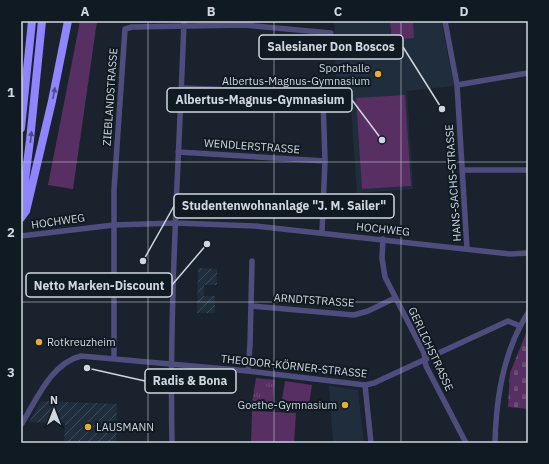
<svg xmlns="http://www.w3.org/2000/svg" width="549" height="464" font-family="'IBM Plex Sans',sans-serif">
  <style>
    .built { fill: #202d3c }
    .industrial { fill: url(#industrial-furrows) }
    .grass { fill: url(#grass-tufts) }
    .cemetery { fill: url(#cemetery-stones) }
    .garden { fill: #572f62 }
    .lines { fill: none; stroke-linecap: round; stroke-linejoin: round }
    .minor { stroke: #4f4d7e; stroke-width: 5.5 }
    .highway { stroke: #8e85ff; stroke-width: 8 }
    .oneway { fill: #494a86 }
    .grid { fill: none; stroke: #d0d6dd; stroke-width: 1; stroke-opacity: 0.55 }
    .poi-dot { fill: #e7ac36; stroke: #101a23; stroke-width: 1.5 }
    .labels { text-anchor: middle; stroke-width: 4; stroke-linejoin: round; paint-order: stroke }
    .poi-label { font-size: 11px; fill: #d0d6dd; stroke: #101a23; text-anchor: end }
    .street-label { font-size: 11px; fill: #d0d6dd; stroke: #101a23 }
    .leader { fill: none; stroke: #d0d6dd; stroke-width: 1.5 }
    .callout-dot { fill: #d0d6dd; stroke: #101a23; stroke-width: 1.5 }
    .callout { fill: #101a23; stroke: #d0d6dd; stroke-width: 1.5 }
    .callout-label { font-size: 12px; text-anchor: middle; font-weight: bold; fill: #d0d6dd }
    .neatline { fill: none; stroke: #d0d6dd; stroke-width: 1.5 }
    .grid-label { font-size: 13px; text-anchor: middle; font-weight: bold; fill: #d0d6dd }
  </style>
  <defs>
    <pattern id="industrial-furrows" width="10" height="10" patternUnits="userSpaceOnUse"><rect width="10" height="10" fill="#202d3c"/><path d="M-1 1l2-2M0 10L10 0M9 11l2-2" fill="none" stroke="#3f4b58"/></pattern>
    <pattern id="grass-tufts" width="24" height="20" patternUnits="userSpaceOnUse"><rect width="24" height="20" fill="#572f62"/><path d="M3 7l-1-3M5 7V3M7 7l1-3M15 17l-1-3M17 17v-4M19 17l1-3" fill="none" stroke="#6e4c78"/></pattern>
    <pattern id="cemetery-stones" width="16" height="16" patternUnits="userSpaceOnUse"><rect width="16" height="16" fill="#572f62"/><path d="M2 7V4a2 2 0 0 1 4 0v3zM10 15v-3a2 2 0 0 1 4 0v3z" fill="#6e4c78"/></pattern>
  </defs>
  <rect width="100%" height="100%" fill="#1a232d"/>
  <path class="built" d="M334 21H441L454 86 407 91 413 189 357 193 349 78 336 79Z
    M329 386 358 390 364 443H333Z"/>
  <path class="industrial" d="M198 268 217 269V285H204V296H215V313H197Z
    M41 401 117 404 116 443H64L65 423 29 422Z"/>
  <path class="grass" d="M256 378 275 380 272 406 252 403Z"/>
  <path class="cemetery" d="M527 331H528V409L508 407 510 373Z"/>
  <path class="garden" d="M80 21H97L73 189 48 185Z
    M390 21H413L414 38 392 40Z
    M405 95 411 186 362 189 356 98Z
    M285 381 312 385 309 404 282 400Z
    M252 411 296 413 294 443H251Z"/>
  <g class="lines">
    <path class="minor" d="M445 21 457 85 467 249
      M457 85 528 73
      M181 88 318 93 323 99 325 161 322 232
      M178 152 325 161
      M462 170H528
      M21 236 114 225 175 223 255 226 510 254 528 253
      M383 239 382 258 385 277 424 353 426 366 466 443
      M252 306 354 315 368 311 395 298
      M114 358V190L125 29 132 27 244 25 331 33
      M248 371 250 345 252 261
      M365 385 371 443
      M21 425C36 401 51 363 81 356L248 371 365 385 374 383 508 321 520 326
      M172 443C169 302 179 162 184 21
      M495 443C496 398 503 351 528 313"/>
    <path class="highway" d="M21 128 32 21
      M21 212 30 140 42 21
      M21 218 26 211 52 101 68 21"/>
  </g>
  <defs><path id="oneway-solid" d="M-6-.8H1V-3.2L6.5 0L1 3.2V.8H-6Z"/></defs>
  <g class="oneway">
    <use href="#oneway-solid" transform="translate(54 93) rotate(-79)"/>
    <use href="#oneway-solid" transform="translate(31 137) rotate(-83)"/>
  </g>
  <path class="grid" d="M148 21V443M274 21V443M401 21V443M21 162H528M21 302H528"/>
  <g class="poi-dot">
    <circle cx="378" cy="74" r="4"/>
    <circle cx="39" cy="342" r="4"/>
    <circle cx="345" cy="405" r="4"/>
    <circle cx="88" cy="427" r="4"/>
  </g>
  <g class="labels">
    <g class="poi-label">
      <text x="370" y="72">Sporthalle<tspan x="370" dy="13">Albertus-Magnus-Gymnasium</tspan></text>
      <text x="47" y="346" text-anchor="start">Rotkreuzheim</text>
      <text x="337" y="409">Goethe-Gymnasium</text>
      <text x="96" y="431" text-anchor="start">LAUSMANN</text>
    </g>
    <g class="street-label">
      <text transform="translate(110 97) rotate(-86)" y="4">ZIEBLANDSTRASSE</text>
      <text transform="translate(252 146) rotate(4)" y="4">WENDLERSTRASSE</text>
      <text transform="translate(453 183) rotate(-94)" y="4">HANS-SACHS-STRASSE</text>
      <text transform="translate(58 221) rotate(-8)" y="4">HOCHWEG</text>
      <text transform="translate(383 229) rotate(6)" y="4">HOCHWEG</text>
      <text transform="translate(314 300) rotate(4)" y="4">ARNDTSTRASSE</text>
      <text transform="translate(431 349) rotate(65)" y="4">GERLICHSTRASSE</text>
      <text transform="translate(294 366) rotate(6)" y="4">THEODOR-KÖRNER-STRASSE</text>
    </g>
  </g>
  <path class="leader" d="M442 109L403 47M382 140L352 100M143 261L174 206M207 244L172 285M87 368L145 381"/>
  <g class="callout-dot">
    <circle cx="442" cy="109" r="4"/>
    <circle cx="382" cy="140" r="4"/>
    <circle cx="143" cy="261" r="4"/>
    <circle cx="207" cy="244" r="4"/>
    <circle cx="87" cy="368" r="4"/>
  </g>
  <g class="callout">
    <rect x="259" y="35" width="144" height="24" rx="4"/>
    <rect x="167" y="88" width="185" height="24" rx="4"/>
    <rect x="174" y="194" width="220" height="24" rx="4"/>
    <rect x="26" y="273" width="146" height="24" rx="4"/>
    <rect x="145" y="369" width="91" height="24" rx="4"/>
  </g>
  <g class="callout-label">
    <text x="331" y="51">Salesianer Don Boscos</text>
    <text x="260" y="104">Albertus-Magnus-Gymnasium</text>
    <text x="284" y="210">Studentenwohnanlage "J. M. Sailer"</text>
    <text x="99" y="290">Netto Marken-Discount</text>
    <text x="190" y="385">Radis &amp; Bona</text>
  </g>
  <rect width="549" height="464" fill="none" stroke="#101a23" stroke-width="44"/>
  <g transform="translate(54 410)" stroke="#101a23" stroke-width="3" paint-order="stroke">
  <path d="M0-3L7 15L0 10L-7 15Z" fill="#d0d6dd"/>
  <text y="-6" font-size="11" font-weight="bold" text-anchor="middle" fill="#d0d6dd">N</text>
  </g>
  <rect x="22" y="22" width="505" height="420" class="neatline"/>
  <g class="grid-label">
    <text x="85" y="16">A</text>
    <text x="211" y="16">B</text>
    <text x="338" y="16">C</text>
    <text x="464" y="16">D</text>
    <text x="11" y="97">1</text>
    <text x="11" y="237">2</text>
    <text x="11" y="377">3</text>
  </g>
</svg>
